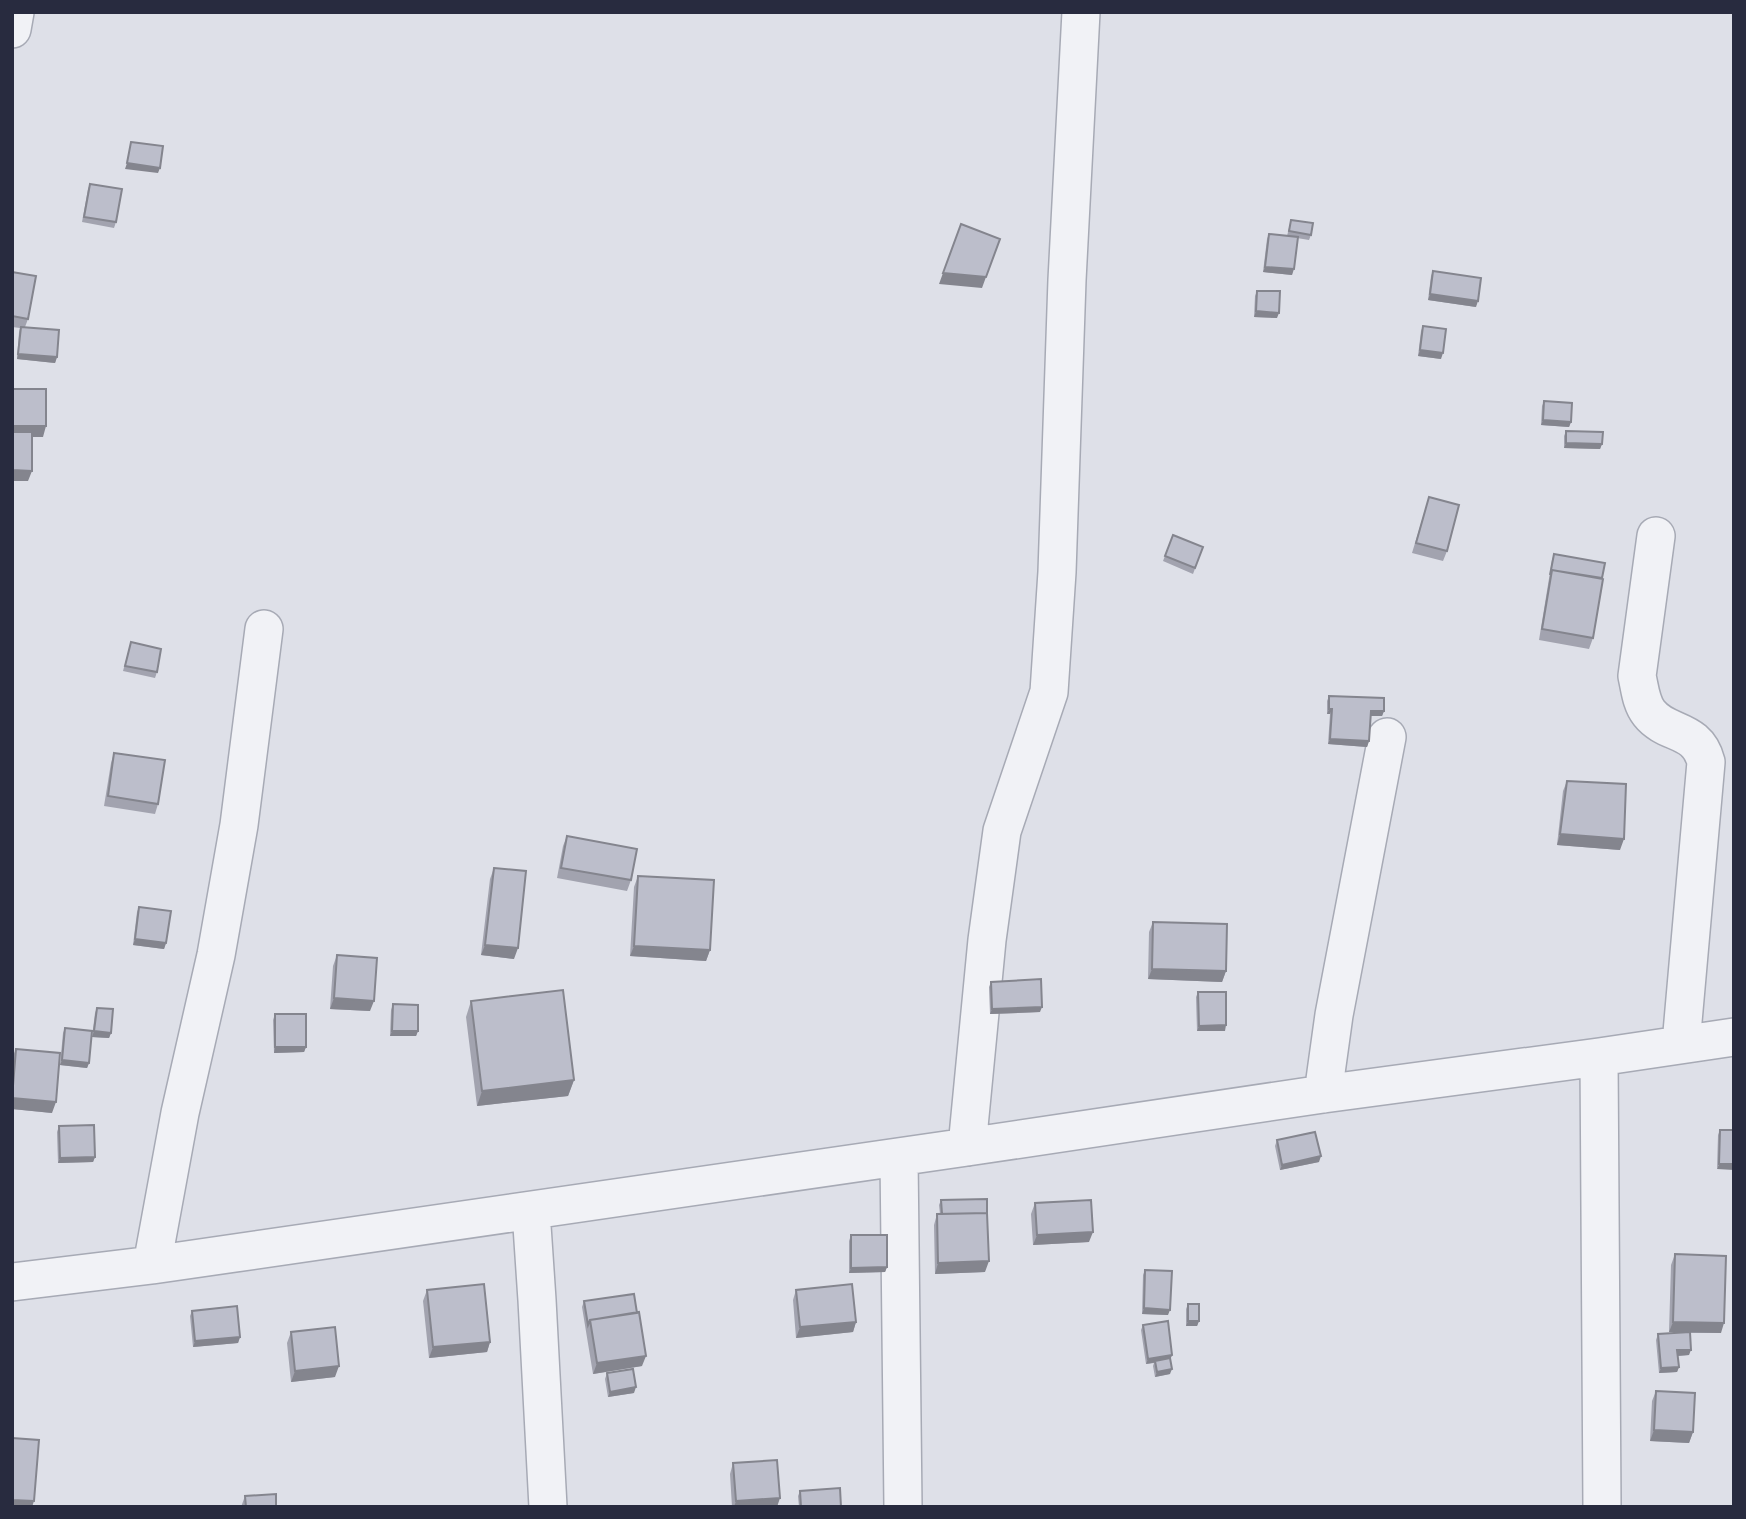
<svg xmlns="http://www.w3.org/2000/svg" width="1746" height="1519" font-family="Mulish,sans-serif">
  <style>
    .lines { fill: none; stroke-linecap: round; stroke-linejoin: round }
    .minor-casing { stroke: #a7aab5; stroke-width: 40 }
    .minor { stroke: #f1f2f6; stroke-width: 37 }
    .wall { fill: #a2a3af }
    .shaded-wall { fill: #84858e }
    .building { fill: #bcbecb; stroke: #84858e; stroke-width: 2 }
  </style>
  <rect width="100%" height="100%" fill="#dee0e8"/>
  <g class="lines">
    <g class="minor-casing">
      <path id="minor" d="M12 29 15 12
        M1656 536 1637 676C1640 689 1641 703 1649 713 1667 736 1697 727 1706 762L1681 1044
        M1599 1057 1602 1507
        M1323 1094 1334 1015 1387 737
        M967 1147 987 940 1002 831 1049 692 1057 572 1067 280 1081 12
        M899 1157 903 1507
        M531 1211 537 1300 548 1507
        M152 1265 180 1113 216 955 239 825 264 629
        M12 1282 152 1265 967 1147 1323 1094 1599 1057 1734 1037"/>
    </g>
    <use href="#minor" class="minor"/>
  </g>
  <path class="wall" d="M90 184 116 222 114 228 82 222 88 189Z
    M1291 220 1311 235 1309 240 1297 238 1292 275 1263 272 1267 239 1269 234 1287 236Z
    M1433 271 1476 307 1428 300 1431 276Z
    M12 272 28 319 25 327 57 357 55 363 17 359 19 332 20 328 12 327Z
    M1257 291 1277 318 1254 317 1255 296Z
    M1423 326 1441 359 1418 356 1421 331Z
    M1544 401 1571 422 1569 427 1541 425 1542 406Z
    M1566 431 1602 444 1600 449 1564 448V436Z
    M1429 497 1447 551 1443 561 1412 553Z
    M1173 535 1203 547 1193 574 1163 561Z
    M1554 554 1593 638 1589 649 1539 640 1552 560Z
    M131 642 157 672 155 678 123 671Z
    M1329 696 1384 711 1382 716H1371L1369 741 1367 747 1328 744 1330 714H1327V701Z
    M114 753 158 804 155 814 104 806 111 763Z
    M1567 781 1620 850 1557 845 1563 791Z
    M567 836 631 880 627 891 557 878 563 846Z
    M494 868 514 959 481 955 490 879Z
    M638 876 710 950 706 961 630 956 634 887Z
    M139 907 166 943 164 949 133 945 137 912Z
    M1153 922 1226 971 1222 982 1148 979 1149 932Z
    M337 955 370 1011 330 1009 333 966Z
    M991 982 1040 1012 990 1014 989 987Z
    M1198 992 1225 1031H1197L1196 997Z
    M471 1001 574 1080 568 1096 477 1106 466 1017Z
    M393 1004 418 1031 416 1036H390L391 1010Z
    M97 1008 111 1033 109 1038 92 1037 95 1013Z
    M275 1014 306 1047 304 1052 274 1053 273 1020Z
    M65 1028 89 1063 87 1068 60 1065 63 1033Z
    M16 1049 52 1113 12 1109V1058Z
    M59 1126 95 1157 93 1162 58 1163 57 1132Z
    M1720 1130H1734L1717 1169 1718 1135Z
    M1277 1140 1319 1162 1280 1170 1275 1146Z
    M941 1200 985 1272 935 1274 934 1225 937 1214H940L939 1205Z
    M1035 1203 1089 1242 1033 1245 1031 1214Z
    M851 1235 887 1267 885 1272 849 1273V1241Z
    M1675 1254 1721 1333H1690L1689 1355 1678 1356 1679 1367 1677 1372 1659 1373 1656 1340 1658 1334 1685 1332H1669L1671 1265Z
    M1145 1270 1168 1315 1142 1314 1143 1275Z
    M427 1290 490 1342 487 1352 429 1358 423 1301Z
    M796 1290 856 1322 853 1332 796 1338 793 1300Z
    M584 1301 642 1366 593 1374 582 1307Z
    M1188 1304 1199 1321 1197 1326H1186V1309Z
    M192 1311 240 1337 238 1343 193 1347 190 1316Z
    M1143 1325 1172 1355 1170 1360V1374L1155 1377 1153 1366 1154 1363 1146 1364 1141 1330Z
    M291 1332 335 1377 291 1382 287 1343Z
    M607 1373 634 1393 608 1397 605 1379Z
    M1656 1391 1693 1432 1689 1443 1650 1441 1652 1401Z
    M733 1463 777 1507H732L730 1474Z
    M800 1491 841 1507H799L798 1496Z
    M245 1496 276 1507H241Z"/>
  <path class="shaded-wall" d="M127 163 160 168 158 173 125 169Z
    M1265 267 1294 269 1292 275 1263 272Z
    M943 273 986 277 982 288 939 284Z
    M1430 294 1478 301 1476 307 1428 300Z
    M1256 311 1279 313 1277 318 1254 317Z
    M1420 350 1443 353 1441 359 1418 356Z
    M18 354 57 357 55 363 17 359Z
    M1543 420 1571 422 1569 427 1541 425Z
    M12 426H46L43 437H12Z
    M1566 443 1602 444 1600 449 1564 448Z
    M12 470 32 471 28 481H12Z
    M1329 709H1332L1330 714H1327Z
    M1371 711H1384L1382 716H1369Z
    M1330 739 1369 741 1367 747 1328 744Z
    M1560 834 1624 839 1620 850 1557 845Z
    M135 939 166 943 164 949 133 945Z
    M485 945 518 948 514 959 481 955Z
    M634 946 710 950 706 961 630 956Z
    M1152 969 1226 971 1222 982 1148 979Z
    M334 998 374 1001 370 1011 330 1009Z
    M1042 1007 1040 1012 990 1014 992 1009Z
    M1226 1025 1225 1031H1197L1199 1026Z
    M94 1031 111 1033 109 1038 92 1037Z
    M392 1031H418L416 1036H390Z
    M275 1047H306L304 1052 274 1053Z
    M62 1060 89 1063 87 1068 60 1065Z
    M574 1080 568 1096 477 1106 482 1091Z
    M12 1098 56 1102 52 1113 12 1109Z
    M1321 1156 1319 1162 1280 1170 1282 1165Z
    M95 1157 93 1162 58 1163 60 1158Z
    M1719 1164H1734V1170L1717 1169Z
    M1093 1232 1089 1242 1033 1245 1037 1235Z
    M989 1261 985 1272 935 1274 938 1263Z
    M887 1267 885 1272 849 1273 851 1268Z
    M1144 1308 1170 1310 1168 1315 1142 1314Z
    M1188 1321H1199L1197 1326H1186Z
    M856 1322 853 1332 796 1338 800 1327Z
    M1673 1322 1724 1323 1721 1333 1669 1332Z
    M240 1337 238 1343 193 1347 195 1341Z
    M490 1342 487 1352 429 1358 433 1347Z
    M1677 1350H1691L1689 1355 1676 1356Z
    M1172 1355 1170 1360 1146 1364 1148 1359Z
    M646 1356 642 1366 593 1374 597 1363Z
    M339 1366 335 1377 291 1382 295 1371Z
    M1679 1367 1677 1372 1659 1373 1661 1368Z
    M1172 1369 1170 1374 1155 1377 1157 1372Z
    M636 1387 634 1393 608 1397 610 1392Z
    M1654 1430 1693 1432 1689 1443 1650 1441Z
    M780 1498 777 1507H734L736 1501Z
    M12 1500 34 1501 32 1507H12Z"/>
  <path class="building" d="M131 142 163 146 160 168 127 163Z
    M90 184 122 189 116 222 84 217Z
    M1291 220 1313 223 1311 235 1289 231Z
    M961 224 1000 239 986 277 943 273Z
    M1269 234 1298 237 1294 269 1265 267Z
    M1433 271 1481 278 1478 301 1430 294Z
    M12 272 36 276 28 319 12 316Z
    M1257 291H1280L1279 313 1256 311Z
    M1423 326 1446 329 1443 353 1420 350Z
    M21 327 59 330 57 357 18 354Z
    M12 389H46V426H12Z
    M1544 401 1572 403 1571 422 1543 420Z
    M1566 431 1603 432 1602 444 1566 443Z
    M12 432H32V471L12 470Z
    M1429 497 1459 505 1447 551 1416 543Z
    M1173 535 1203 547 1195 568 1165 556Z
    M1554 554 1605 563 1602 578 1552 570 1550 575Z
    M1552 570 1603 579 1593 638 1542 629Z
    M131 642 161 649 157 672 125 666Z
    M1329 696 1384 698V711H1371L1369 741 1330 739 1332 709H1329Z
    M114 753 165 760 158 804 108 796Z
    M1567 781 1626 784 1624 839 1560 834Z
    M567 836 637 849 631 880 561 868Z
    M494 868 526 871 518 948 485 945Z
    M638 876 714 880 710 950 634 946Z
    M139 907 171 911 166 943 135 939Z
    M1153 922 1227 924 1226 971 1152 969Z
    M337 955 377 958 374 1001 334 998Z
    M1041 979 1042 1007 992 1009 991 982Z
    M563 990 574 1080 482 1091 471 1001Z
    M1198 992H1226V1025L1199 1026Z
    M393 1004 418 1005V1031H392Z
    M97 1008 113 1009 111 1033 94 1031Z
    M275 1014H306V1047H275Z
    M65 1028 92 1031 89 1063 62 1060Z
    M16 1049 60 1053 56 1102 12 1098Z
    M94 1125 95 1157 60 1158 59 1126Z
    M1720 1130H1734V1164H1719Z
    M1315 1132 1321 1156 1282 1165 1277 1140Z
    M987 1199V1213L942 1214 941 1200Z
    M1091 1200 1093 1232 1037 1235 1035 1203Z
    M987 1213 989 1261 938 1263 937 1214Z
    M851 1235H887V1267L851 1268Z
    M1675 1254 1726 1256 1724 1323 1673 1322Z
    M1145 1270 1172 1271 1170 1310 1144 1308Z
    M484 1284 490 1342 433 1347 427 1290Z
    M852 1284 856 1322 800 1327 796 1290Z
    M634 1294 637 1313 590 1320 588 1325 584 1301Z
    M1188 1304H1199V1321H1188Z
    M237 1306 240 1337 195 1341 192 1311Z
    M639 1312 646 1356 597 1363 590 1320Z
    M1168 1321 1172 1355 1148 1359 1143 1325Z
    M335 1327 339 1366 295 1371 291 1332Z
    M1690 1332 1691 1350H1677L1679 1367 1661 1368 1658 1334Z
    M1170 1358 1172 1369 1157 1372 1155 1361Z
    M633 1369 636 1387 610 1392 607 1373Z
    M1656 1391 1695 1393 1693 1432 1654 1430Z
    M12 1438 39 1440 34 1501 12 1500Z
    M777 1460 780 1498 736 1501 733 1463Z
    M840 1488 841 1507H801L800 1491Z
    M276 1494V1507H246L245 1496Z"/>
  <rect width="1746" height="1519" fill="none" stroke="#282b3f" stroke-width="28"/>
</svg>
